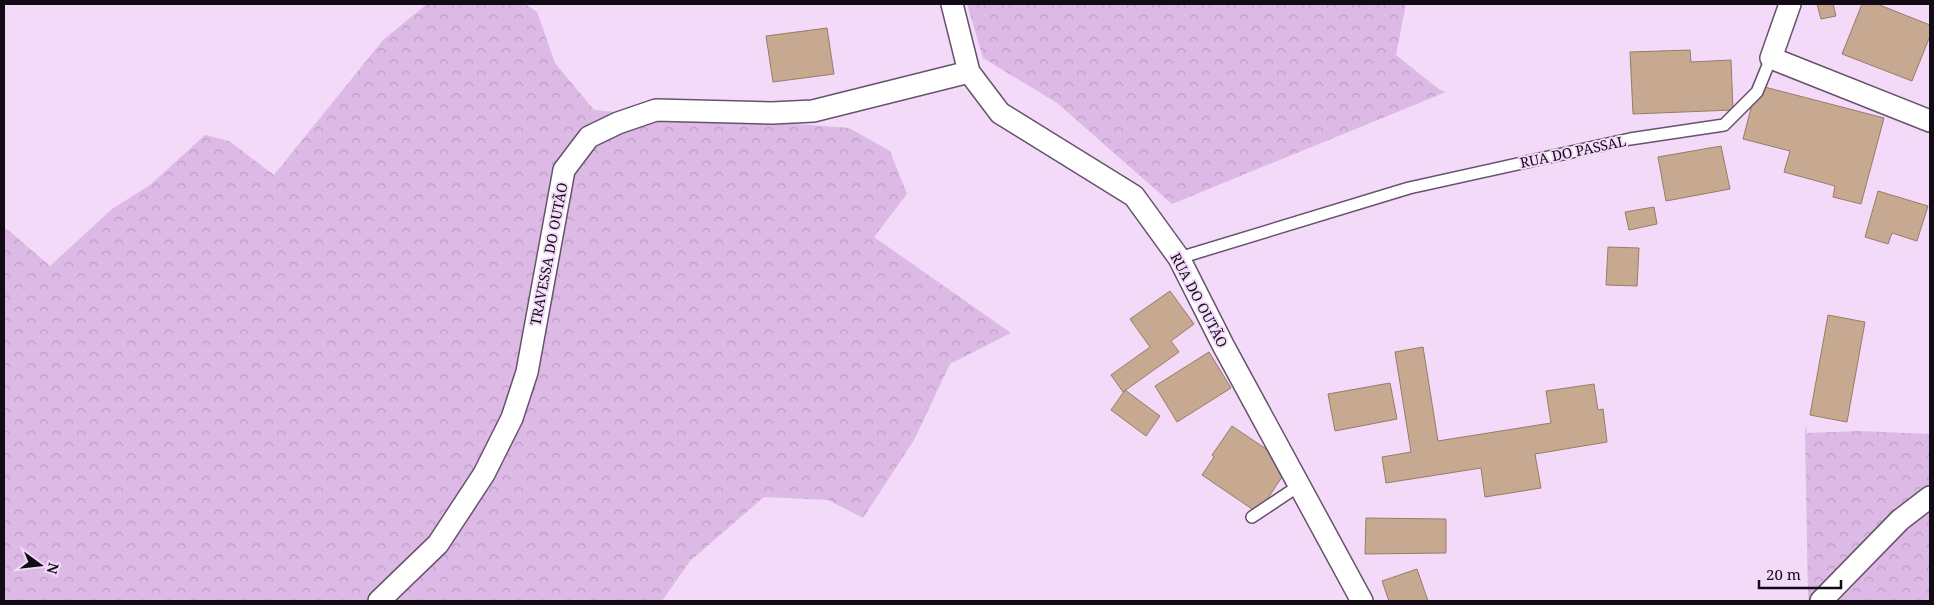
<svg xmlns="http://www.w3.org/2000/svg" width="1934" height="605" font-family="'Noto Serif',serif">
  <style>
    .forest { fill: url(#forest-crowns) }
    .building { fill: #c7a890; stroke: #987c65 }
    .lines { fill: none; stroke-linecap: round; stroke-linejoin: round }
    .lane-casing { stroke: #67526c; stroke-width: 14 }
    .street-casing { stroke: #67526c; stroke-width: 24 }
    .lane { stroke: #fff; stroke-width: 11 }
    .street { stroke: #fff; stroke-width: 21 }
    .labels { text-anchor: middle; stroke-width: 4; stroke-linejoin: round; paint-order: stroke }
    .street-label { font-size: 14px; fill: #120a14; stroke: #f3daf9 }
  </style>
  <defs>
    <pattern id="forest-crowns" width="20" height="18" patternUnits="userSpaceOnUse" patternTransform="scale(1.25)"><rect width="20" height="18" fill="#ddb9e6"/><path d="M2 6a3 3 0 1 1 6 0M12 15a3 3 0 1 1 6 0" fill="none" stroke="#bd9ec4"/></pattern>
  </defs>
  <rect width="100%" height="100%" fill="#f3daf9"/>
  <path class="forest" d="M427 4H525L537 12 555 63 594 110 649 115 746 120 849 128 890 151 907 194 874 237 1011 333 950 364 914 440 863 518 828 500 764 497 690 561 662 601H4V229L8 230 50 266 112 209 150 185 205 135 229 141 274 175 383 40Z
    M967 4H1406L1396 55 1440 90 1446 92 1172 204 1057 103 983 58Z
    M1807 425 1806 433 1860 431 1930 434V601H1809L1808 597 1805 431Z"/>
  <path class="building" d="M1817 4H1833L1836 16 1821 19Z
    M1862 4H1877L1930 25V36L1912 81 1842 54Z
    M827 28 834 74 773 82 766 36Z
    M1690 50 1691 62 1731 60 1733 110 1633 114 1630 52Z
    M1757 85 1884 118 1861 204 1833 197 1835 186 1784 172 1790 151 1743 139Z
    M1721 146 1730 189 1666 201 1658 157Z
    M1878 191 1928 206 1917 241 1892 233 1888 244 1865 237Z
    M1654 207 1657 224 1629 230 1625 212Z
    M1608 247 1639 248 1637 286 1606 285Z
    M1170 291 1194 324 1171 341 1179 352 1123 392 1111 375 1150 347 1130 319Z
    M1828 315 1865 322 1847 422 1810 415Z
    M1423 347 1438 441 1551 423 1546 391 1594 384 1598 410 1603 409 1607 442 1535 454 1541 488 1485 497 1481 468 1386 483 1382 457 1411 452 1395 352Z
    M1209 352 1231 388 1177 422 1155 386Z
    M1390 383 1397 419 1335 431 1328 394Z
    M1125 390 1160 416 1146 436 1111 410Z
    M1232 426 1290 465 1258 513 1202 475 1214 457 1212 455Z
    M1366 518 1446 519V553L1365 554Z
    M1417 569 1428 601H1389L1382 581Z"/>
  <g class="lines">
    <g class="lane-casing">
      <path id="lane" d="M1179 258 1409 188 1630 139 1724 125 1757 92 1771 58
        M1252 517 1300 485"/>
    </g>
    <g class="street-casing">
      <path id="street" d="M952 4 969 72 1000 113 1134 196 1179 258 1223 345 1362 601
        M1790 4 1771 58 1930 121
        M379 601 438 544 484 474 512 418 527 372 564 170 589 137 618 123 656 110 772 113 813 111 969 72
        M1821 601 1900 520 1930 497"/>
    </g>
    <use href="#lane" class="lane"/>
    <use href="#street" class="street"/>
  </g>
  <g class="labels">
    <g class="street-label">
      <text transform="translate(1573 152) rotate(-12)" y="5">RUA DO PASSAL</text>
      <text transform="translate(549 254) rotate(-79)" y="5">TRAVESSA DO OUTÃO</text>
      <text transform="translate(1199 300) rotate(62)" y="5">RUA DO OUTÃO</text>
    </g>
  </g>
  <rect width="1934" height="605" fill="none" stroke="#120a14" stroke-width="10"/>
  <g transform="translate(40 565) rotate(105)" stroke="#f3daf9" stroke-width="4" paint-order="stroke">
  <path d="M0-4L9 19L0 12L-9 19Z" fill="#120a14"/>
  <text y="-8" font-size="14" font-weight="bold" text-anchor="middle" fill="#120a14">N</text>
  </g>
  <path d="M1759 580v8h82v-8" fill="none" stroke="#120a14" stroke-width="2.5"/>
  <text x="1766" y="580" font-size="15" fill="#120a14" stroke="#f3daf9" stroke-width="4" paint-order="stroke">20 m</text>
</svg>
